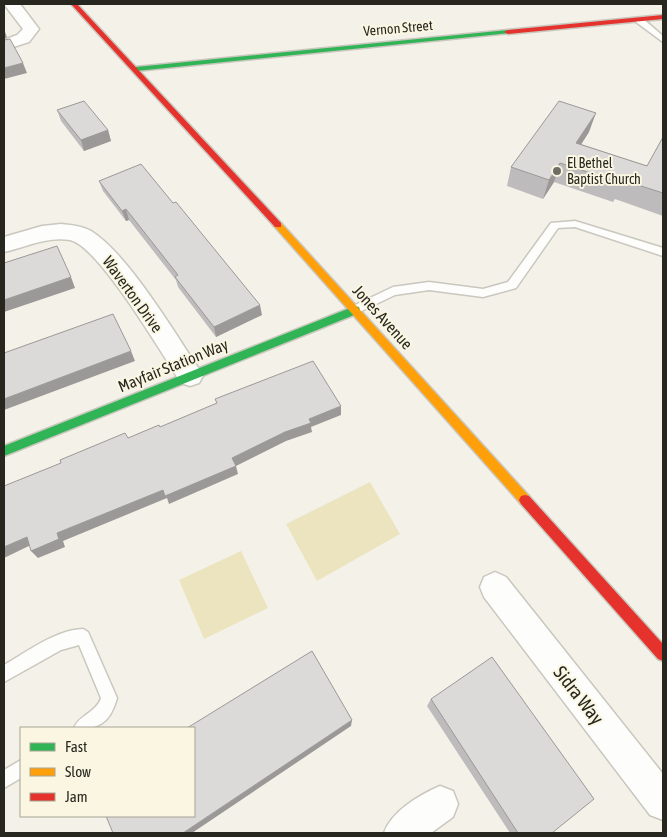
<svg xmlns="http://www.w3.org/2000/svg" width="667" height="837" font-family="'Asap Condensed',sans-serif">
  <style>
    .green { fill: #ebe4bf }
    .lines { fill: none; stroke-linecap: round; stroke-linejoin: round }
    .lane-casing { stroke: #c9c7be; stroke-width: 3 }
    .street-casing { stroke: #c9c7be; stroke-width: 3 }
    .fast-casing { stroke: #c9c7be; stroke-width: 3 }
    .slow-casing { stroke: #c9c7be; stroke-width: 3 }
    .jam-casing { stroke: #c9c7be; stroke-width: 3 }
    .lane { fill: #fdfdfc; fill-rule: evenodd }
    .street { fill: #fdfdfc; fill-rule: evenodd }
    .fast { fill: #30b455; fill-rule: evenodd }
    .slow { fill: #ff9f0a; fill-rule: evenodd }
    .jam { fill: #e5322d; fill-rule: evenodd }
    .wall { fill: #bdbbbb }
    .shaded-wall { fill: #9a9998 }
    .building { fill: #dcdad9; stroke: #9a9998 }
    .poi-dot { fill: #6f6e65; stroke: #faf6e2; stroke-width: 2 }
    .labels { text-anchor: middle; stroke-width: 4; stroke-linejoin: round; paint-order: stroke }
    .far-street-label { font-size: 14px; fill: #28271f; stroke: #faf6e2 }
    .far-poi-label { font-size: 14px; fill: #28271f; stroke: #faf6e2; text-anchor: start }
    .street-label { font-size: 16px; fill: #28271f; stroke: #faf6e2 }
    .near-street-label { font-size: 19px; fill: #28271f; stroke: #faf6e2 }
  </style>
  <rect width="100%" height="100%" fill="#f4f2e8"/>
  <path class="green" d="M370 482 400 534 317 581 286 524Z
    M241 551 268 608 204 639 179 580Z"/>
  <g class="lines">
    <g class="lane-casing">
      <path id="lane" d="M636 18H642L663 36V42L636 22Z
        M575 221 663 248V256L575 227 558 228 516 288 483 297 429 290 395 295 355 314 349 310 351 307 393 287 429 282 483 289 508 282 551 223Z
        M83 629 88 632 117 698C110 723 99 730 74 728 79 715 97 712 101 698L79 645 61 650 4 682V665C27 652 55 630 83 629Z
        M21 760V778L4 788V770Z"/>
    </g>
    <g class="street-casing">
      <path id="street" d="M4 4H20L39 29 29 42 4 50V40L17 35 23 29Z
        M61 224C71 225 82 226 91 231 127 253 174 332 199 369L203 376 199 383 190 386 181 383C164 357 98 245 70 240 47 236 26 247 4 252V237L42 226Z
        M495 572 506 577 663 774V820L650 815 484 597 480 587 484 577Z
        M440 786 453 791 458 804 453 817 431 833H384C391 812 419 795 440 786Z"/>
    </g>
    <g class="fast-casing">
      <path id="fast" d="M508 30 512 32 510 33 136 71 132 69 136 67Z
        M355 306 359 307 360 310 359 313 4 456V446Z"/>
    </g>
    <g class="slow-casing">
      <path id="slow" d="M278 222 281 223 529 496 531 500 529 504 525 505 521 504 275 227 273 225Z"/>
    </g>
    <g class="jam-casing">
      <path id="jam" d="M71 4H77L281 223V227H275Z
        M663 15V19L508 34 504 32 508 30Z
        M525 495 529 496 663 644V661L658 659 521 504 519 500 521 496Z"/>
    </g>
    <use href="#lane" class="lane"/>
    <use href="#street" class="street"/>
    <use href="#fast" class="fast"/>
    <use href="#slow" class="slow"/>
    <use href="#jam" class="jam"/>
  </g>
  <path class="wall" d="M57 110 108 130 111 141 84 151 61 121Z
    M589 132 581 144 647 166 663 137V216L615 199 613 202 554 182 543 199 507 186 511 167Z
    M99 181 262 315 216 337 178 287 176 280 129 220 126 221 103 191Z
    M431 699 552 833H510L427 706Z"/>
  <path class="shaded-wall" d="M4 29 7 37 4 39Z
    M23 63 27 73 4 79V68Z
    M596 113 589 132 570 162 576 143Z
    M108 130 111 141 84 151 81 140Z
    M560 163 554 182 543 199 549 180Z
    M126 209 129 220 126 221 122 211Z
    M71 277 75 288 4 312V300Z
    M260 305 262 315 216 337 214 327Z
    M131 351 135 361 4 410V399Z
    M341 406V415L311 427 312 432 286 441 236 466 238 474 169 504 167 498 63 541 65 547 38 558 31 551 57 533 163 490 232 458 309 419Z
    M27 537 33 544 4 558V547Z
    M352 720 351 726 192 833H183Z"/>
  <path class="building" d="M10 39 23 63 4 68V40Z
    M84 101 108 130 81 140 57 110Z
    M559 101 596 113 576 143 647 166 663 137V193L622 180 621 183 560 163 549 180 511 167Z
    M141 164 173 203 176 202 260 305 214 327 175 277 178 275 126 209 122 211 99 181Z
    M57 246 71 277 4 300V263Z
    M113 314 131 351 4 399V353Z
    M313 361 341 406 309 419 311 423 285 432 232 458 236 466 165 496 163 490 57 533 59 539 31 551 27 537 4 547V486L61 463 60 460 125 433 128 438 159 425 160 427 217 403 215 399Z
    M312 651 352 720 183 833H113L106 816H194V728H187Z
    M492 657 594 799 552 833H518L431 699Z"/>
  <circle class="poi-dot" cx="557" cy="171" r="5"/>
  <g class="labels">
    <g class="far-street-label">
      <text transform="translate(398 28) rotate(-5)" y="5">Vernon Street</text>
    </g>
    <g class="far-poi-label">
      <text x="567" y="168">El Bethel<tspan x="567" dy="16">Baptist Church</tspan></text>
    </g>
    <g class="street-label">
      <text transform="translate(133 294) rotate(54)" y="6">Waverton Drive</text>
      <text transform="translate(383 317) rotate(48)" y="6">Jones Avenue</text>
      <text transform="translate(173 365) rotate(-22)" y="6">Mayfair Station Way</text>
    </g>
    <g class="near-street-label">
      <text transform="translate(579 695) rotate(52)" y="7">Sidra Way</text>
    </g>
  </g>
  <rect width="667" height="837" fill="none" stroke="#28271f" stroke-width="10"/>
  <rect x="20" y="727" width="175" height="90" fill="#faf6e2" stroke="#a6a394"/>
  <rect x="30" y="743" width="25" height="8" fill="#30b455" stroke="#a6a394"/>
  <text x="65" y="752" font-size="15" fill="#28271f">Fast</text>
  <rect x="30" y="768" width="25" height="8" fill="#ff9f0a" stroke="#a6a394"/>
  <text x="65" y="777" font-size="15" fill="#28271f">Slow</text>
  <rect x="30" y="793" width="25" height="8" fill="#e5322d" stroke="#a6a394"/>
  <text x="65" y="802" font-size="15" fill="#28271f">Jam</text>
</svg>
